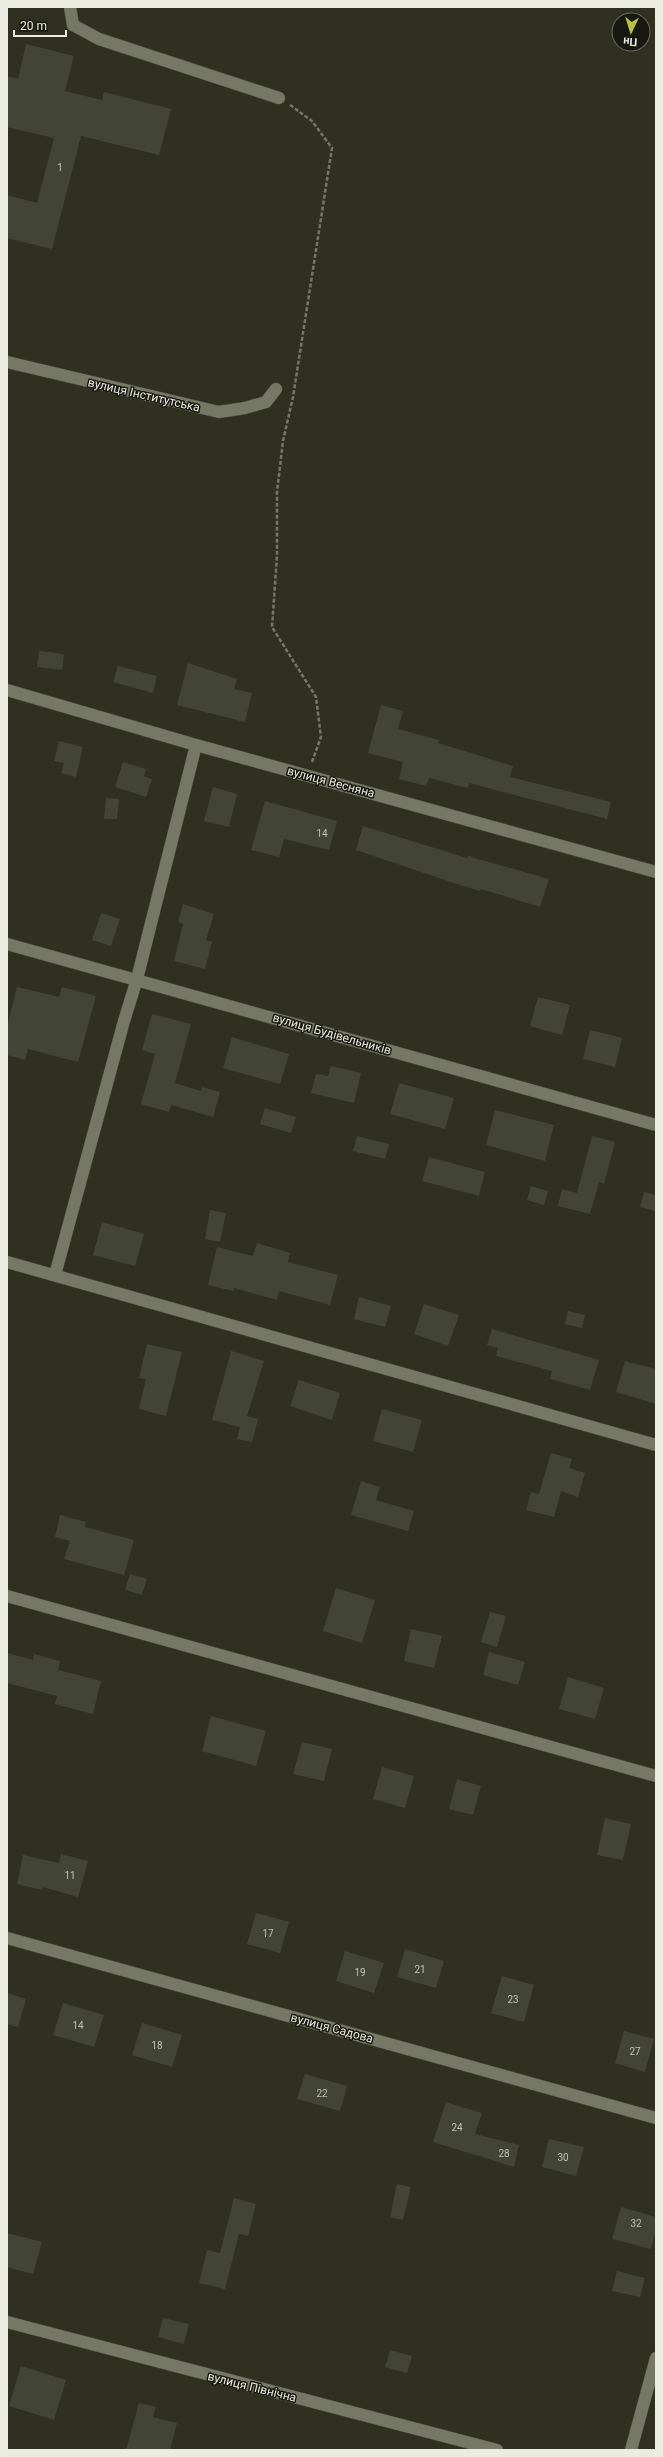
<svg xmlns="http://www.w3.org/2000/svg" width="663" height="2457" font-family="Roboto,sans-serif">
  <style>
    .building { fill: #434534 }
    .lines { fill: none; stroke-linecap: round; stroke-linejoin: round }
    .minor-casing { stroke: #4a4b3d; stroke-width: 13 }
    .path { stroke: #747667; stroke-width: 2.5; stroke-dasharray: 4 2; stroke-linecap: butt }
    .minor { stroke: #767866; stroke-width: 12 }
    .labels { text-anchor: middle; stroke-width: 3; stroke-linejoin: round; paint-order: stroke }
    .number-label { font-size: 10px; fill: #c1c3b6 }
    .street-label { font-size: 12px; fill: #ebede2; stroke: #171810 }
  </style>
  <rect width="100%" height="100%" fill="#2f3020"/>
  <path class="building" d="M26 44 74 56 65 91 102 100 104 92 171 109 159 155 81 136 52 249 7 238V195L37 203 54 138 7 127V76L18 79Z
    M39 651 64 654 62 670 37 667Z
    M188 663 237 679 234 689 252 693 245 722 177 705Z
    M118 666 157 676 153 693 113 682Z
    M381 705 403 711 398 729 439 740 438 743 513 766 510 777 611 802 607 819 469 783 468 788 429 778 426 786 399 779 403 762 368 753Z
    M59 741 83 747 76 777 61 773 64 763 54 761Z
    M123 762 146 769 144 776 152 779 146 797 115 787Z
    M213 787 237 794 229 827 204 821Z
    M106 798 119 799 117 819H104Z
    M265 801 337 821 329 850 284 839 279 857 251 850Z
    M363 826 467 858 468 856 549 879 540 907 481 889 480 891 460 885 356 850Z
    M183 904 214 914 206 940 212 942 205 969 174 961 183 924 178 922Z
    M101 913 120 919 111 946 92 940Z
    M17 987 59 997 62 987 96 996 78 1062 28 1049 25 1060 7 1055V1027Z
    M538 997 570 1005 562 1035 530 1026Z
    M152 1014 191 1024 175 1083 201 1091 202 1087 220 1092 213 1117 171 1105 169 1112 141 1104 155 1054 142 1050Z
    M590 1030 622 1038 615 1067 583 1059Z
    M232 1037 289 1054 280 1084 223 1068Z
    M331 1066 361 1073 354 1103 311 1093 316 1074 328 1076Z
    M399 1083 454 1098 445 1129 390 1114Z
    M265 1108 296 1117 291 1133 260 1124Z
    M495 1110 554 1125 545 1161 486 1145Z
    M357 1136 389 1144 385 1159 353 1151Z
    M592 1136 615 1142 604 1184 599 1182 590 1214 558 1206 562 1189 577 1193Z
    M429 1157 485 1172 479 1196 422 1181Z
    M531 1186 548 1191 544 1205 527 1200Z
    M644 1192 656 1195V1211L640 1207Z
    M210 1210 226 1213 220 1242 205 1239Z
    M102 1222 144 1234 135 1266 93 1255Z
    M257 1243 290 1253 288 1262 338 1275 330 1305 279 1291 277 1300 234 1288 233 1291 208 1285 217 1247 253 1256Z
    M359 1297 391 1306 385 1327 354 1319Z
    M424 1304 459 1315 448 1346 414 1334Z
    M568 1311 585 1315 582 1328 565 1324Z
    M492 1329 599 1360 590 1390 550 1379 552 1371 496 1356 498 1348 487 1345Z
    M147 1344 182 1352 166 1416 139 1409 146 1379 139 1378Z
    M231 1351 264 1361 247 1416 258 1419 252 1442 237 1439 240 1427 212 1420Z
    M625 1361 656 1369V1404L616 1392Z
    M299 1380 340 1393 332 1420 290 1406Z
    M382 1409 422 1420 413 1452 373 1441Z
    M551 1453 572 1459 569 1468 585 1473 578 1497 561 1491 554 1517 526 1510 531 1492 539 1494Z
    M361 1481 380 1487 376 1500 414 1511 408 1531 351 1515Z
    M60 1515 86 1522 85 1527 134 1540 124 1575 64 1559 70 1541 55 1537Z
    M130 1574 147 1579 142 1595 125 1590Z
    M336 1588 375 1600 362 1643 323 1631Z
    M490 1612 506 1616 497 1647 481 1642Z
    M411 1629 442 1636 434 1668 404 1661Z
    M489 1652 525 1662 518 1685 483 1675Z
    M7 1653 33 1660 34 1654 60 1661 58 1670 101 1681 93 1714 55 1704 57 1696 7 1683Z
    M568 1677 604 1688 595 1719 559 1709Z
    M211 1716 266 1731 256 1766 202 1751Z
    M302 1742 332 1749 324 1781 293 1774Z
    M382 1767 414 1776 405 1808 373 1799Z
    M457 1779 481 1786 473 1815 449 1809Z
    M605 1818 631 1824 623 1860 597 1855Z
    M61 1854 88 1861 78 1897 43 1887 42 1890 17 1884 23 1855 59 1863Z
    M256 1913 289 1922 280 1953 247 1944Z
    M405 1949 444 1961 436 1988 397 1977Z
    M345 1951 384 1963 374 1993 336 1981Z
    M502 1976 534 1985 524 2022 491 2013Z
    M7 1993 26 1999 18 2027 7 2024Z
    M63 2003 104 2015 94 2047 53 2035Z
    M142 2023 182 2035 172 2067 132 2055Z
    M624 2031 654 2039 645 2072 615 2063Z
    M305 2074 347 2086 340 2111 297 2099Z
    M446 2102 482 2113 475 2134 519 2145 514 2167 433 2142Z
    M549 2139 584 2147 576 2176 542 2167Z
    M397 2184 411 2187 403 2220 390 2217Z
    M234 2198 256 2204 248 2236 239 2234 225 2289 199 2283 207 2250 220 2253Z
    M621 2207 656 2217V2230L651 2249 612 2239Z
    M7 2233 42 2242 33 2274 7 2267Z
    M617 2271 645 2278 640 2297 612 2291Z
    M163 2318 189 2324 184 2344 158 2337Z
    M390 2350 412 2356 407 2373 385 2367Z
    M21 2366 66 2380 54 2420 9 2406Z
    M139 2403 156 2407 153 2417 177 2423 170 2450H126Z"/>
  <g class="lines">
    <g class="minor-casing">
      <path id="minor" d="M70 7 73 25 99 39 279 98
        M7 362 219 412 245 408 266 402 276 389
        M7 690 196 745 656 872
        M7 944 656 1125
        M7 1262 656 1445
        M55 1275 124 1021 137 979 196 745
        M7 1596 656 1776
        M7 1938 656 2118
        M7 2322 497 2450
        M631 2450 656 2358"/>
    </g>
    <path class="path" d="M290 105 312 121 332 148 293 397 283 441 277 492V556L272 627 316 697 321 737 312 762"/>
    <use href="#minor" class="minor"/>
  </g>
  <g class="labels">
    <g class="number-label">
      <text x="60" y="171">1</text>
      <text x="322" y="837">14</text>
      <text x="70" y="1879">11</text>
      <text x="268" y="1937">17</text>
      <text x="420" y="1973">21</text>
      <text x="360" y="1976">19</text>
      <text x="513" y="2003">23</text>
      <text x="78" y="2029">14</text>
      <text x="157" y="2049">18</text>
      <text x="635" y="2055">27</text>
      <text x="322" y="2097">22</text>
      <text x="457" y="2131">24</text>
      <text x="504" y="2157">28</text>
      <text x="563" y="2161">30</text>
      <text x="636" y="2227">32</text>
    </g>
    <g class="street-label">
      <text transform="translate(144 395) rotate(13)" y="4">вулиця Інститутська</text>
      <text transform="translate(331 782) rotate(15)" y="4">вулиця Весняна</text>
      <text transform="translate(332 1034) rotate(16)" y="4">вулиця Будівельників</text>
      <text transform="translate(332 2028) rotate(15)" y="4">вулиця Садова</text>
      <text transform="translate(252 2387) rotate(14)" y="4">вулиця Північна</text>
    </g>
  </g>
  <rect width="663" height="2457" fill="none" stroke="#ebede2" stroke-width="16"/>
  <g transform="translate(631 32) rotate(184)"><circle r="19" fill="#171810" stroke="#6c6d64"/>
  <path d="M0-3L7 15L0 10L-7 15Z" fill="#b8c147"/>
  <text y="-6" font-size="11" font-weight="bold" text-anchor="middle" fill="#ebede2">Пн</text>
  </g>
  <path d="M14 30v6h52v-6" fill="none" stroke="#ebede2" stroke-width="2"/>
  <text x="20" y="30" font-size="12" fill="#ebede2" stroke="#171810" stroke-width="3" paint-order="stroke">20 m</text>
</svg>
